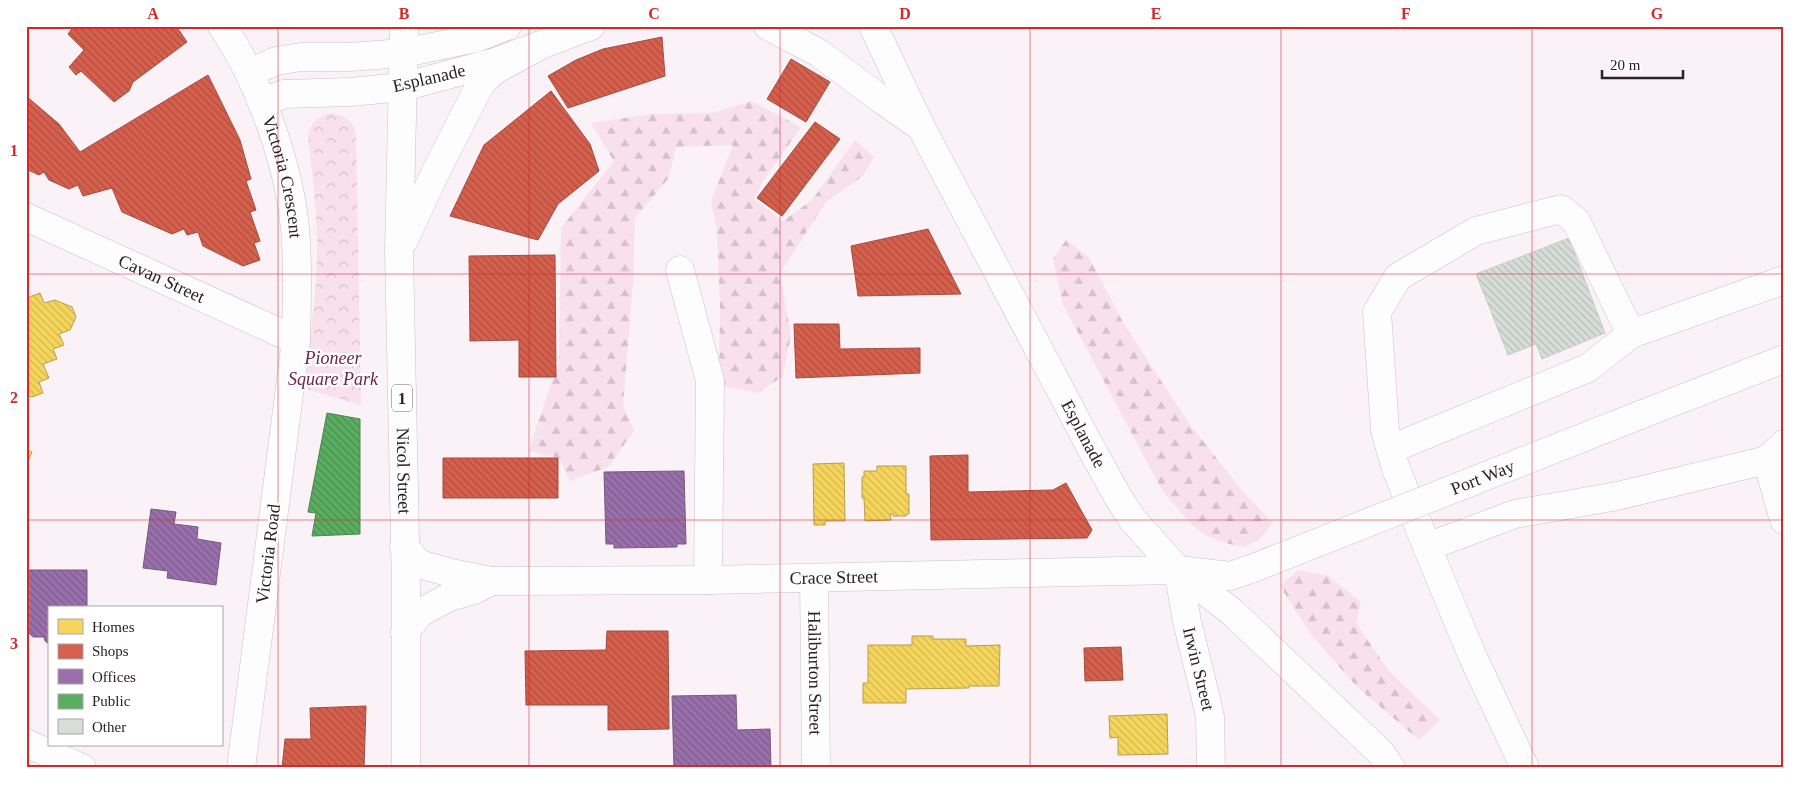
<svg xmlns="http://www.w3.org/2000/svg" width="1810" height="794" font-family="Georgia,serif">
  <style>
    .forest { fill: url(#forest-firs) }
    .park { fill: url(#park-crowns) }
    .homes { fill: url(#homes-back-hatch); stroke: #ba9f4c }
    .shops { fill: url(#shops-back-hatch); stroke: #a34d41 }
    .offices { fill: url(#offices-back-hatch); stroke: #795883 }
    .public { fill: url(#public-back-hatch); stroke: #4c834f }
    .building { fill: url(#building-back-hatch); stroke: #cbcdcb }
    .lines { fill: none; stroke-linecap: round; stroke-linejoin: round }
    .minor-casing { stroke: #cbc0c6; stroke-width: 29 }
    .major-casing { stroke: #cbc0c6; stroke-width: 29 }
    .highway-casing { stroke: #cbc0c6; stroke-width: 29 }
    .minor { stroke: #fefdfe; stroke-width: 28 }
    .major { stroke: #fefdfe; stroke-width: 28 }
    .highway { stroke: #fefdfe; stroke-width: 28 }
    .minor-bridge-casing { stroke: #cbc0c6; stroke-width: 29; stroke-linecap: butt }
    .minor-bridge { stroke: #fefdfe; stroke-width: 28 }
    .grid { fill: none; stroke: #d62828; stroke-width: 1; stroke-opacity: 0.55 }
    .labels { text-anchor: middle; stroke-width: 5; stroke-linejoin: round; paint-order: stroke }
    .shield { fill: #fff; stroke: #6c6367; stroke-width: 1 }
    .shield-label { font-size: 16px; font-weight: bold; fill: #2d2026 }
    .street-label { font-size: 18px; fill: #2d2026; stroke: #fff }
    .park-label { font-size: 18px; font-style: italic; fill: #6d224f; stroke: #fff }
    .neatline { fill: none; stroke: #d62828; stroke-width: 2 }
    .grid-label { font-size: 16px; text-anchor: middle; font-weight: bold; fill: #d62828 }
  </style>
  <defs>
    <pattern id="forest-firs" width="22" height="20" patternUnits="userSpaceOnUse" patternTransform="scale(1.25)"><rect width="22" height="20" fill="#f9e0ed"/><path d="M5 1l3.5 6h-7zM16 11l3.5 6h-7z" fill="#d6c0cb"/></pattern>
    <pattern id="park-crowns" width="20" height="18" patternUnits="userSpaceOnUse" patternTransform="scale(1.25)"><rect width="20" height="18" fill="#f9e0ed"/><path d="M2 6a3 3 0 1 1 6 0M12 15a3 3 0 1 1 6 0" fill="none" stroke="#d6c0cb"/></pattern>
    <pattern id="homes-back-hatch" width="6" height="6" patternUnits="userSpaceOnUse" patternTransform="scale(1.25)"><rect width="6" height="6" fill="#f6d55c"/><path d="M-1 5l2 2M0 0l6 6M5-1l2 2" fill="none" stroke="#d3b750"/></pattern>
    <pattern id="shops-back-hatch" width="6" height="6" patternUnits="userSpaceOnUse" patternTransform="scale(1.25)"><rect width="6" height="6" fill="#d6604d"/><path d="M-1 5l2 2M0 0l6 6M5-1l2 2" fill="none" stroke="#ae4f40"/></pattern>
    <pattern id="offices-back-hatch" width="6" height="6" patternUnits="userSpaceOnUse" patternTransform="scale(1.25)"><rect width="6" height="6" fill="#9970ab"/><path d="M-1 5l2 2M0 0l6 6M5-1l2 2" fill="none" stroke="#7d5c8b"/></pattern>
    <pattern id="public-back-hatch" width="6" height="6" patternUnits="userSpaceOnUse" patternTransform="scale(1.25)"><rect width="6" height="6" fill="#5aae61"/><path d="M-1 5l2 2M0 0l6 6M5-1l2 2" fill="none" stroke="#4b8d50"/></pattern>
    <pattern id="building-back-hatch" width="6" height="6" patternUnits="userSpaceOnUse" patternTransform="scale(1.25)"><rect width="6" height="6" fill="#d6ded7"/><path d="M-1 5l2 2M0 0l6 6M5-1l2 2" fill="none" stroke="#b8beb8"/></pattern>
  </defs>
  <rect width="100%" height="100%" fill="#faf2f6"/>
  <path class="forest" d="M751 101 801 127 763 181 754 199 783 221 812 200 855 140 874 157 863 176 826 202 780 273 791 335 783 376 758 393 719 385 720 306 717 230 711 201 733 145 676 147 668 179 635 218 633 284 623 405 634 431 608 467 570 481 559 458 528 451 559 362 561 228 614 161 591 123 652 114 712 113Z
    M1066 240 1088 256 1124 324 1188 422 1244 493 1273 523 1261 538 1245 547C1232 545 1219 542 1207 536 1190 526 1175 505 1162 490L1063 305 1053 259Z
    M1298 570 1329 576 1361 602 1356 623 1388 670 1440 720 1419 740 1356 686 1310 633 1280 586Z"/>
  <path class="park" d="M330 113C344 115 351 119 356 132L361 405 302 388C309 345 316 303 317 259 318 218 313 178 308 137 310 123 317 117 330 113Z"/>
  <path class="homes" d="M40 293 44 303 55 300 72 307 76 317 70 330 59 334 64 345 53 349 57 359 43 364 49 378 39 382 43 393 32 397 26 395V297L27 298Z
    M26 449 32 452 26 466Z
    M844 463 845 521H825V525H814L813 464Z
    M877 466H906V494H909V514H907L906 516H893V514H890L891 520 865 521 864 498H862V477H864V471H877Z
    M912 636H933V639H966V646L1000 645 999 686H969V688L906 689V703H863V683H868V645H912Z
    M1167 714 1168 754 1118 755V737L1110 738 1109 716Z"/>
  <path class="shops" d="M74 26H176L187 42 133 82 129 91 114 102 81 71 76 75 69 67 84 50 68 34Z
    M662 37 665 76 568 108 548 76 576 60 603 49Z
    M791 59 830 82 806 122 767 99Z
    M208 75 240 140 251 179 246 181 256 210 250 212 260 241 254 243 260 260 243 266 203 246 198 232 187 235 184 229 172 234 122 212 112 188 83 196 78 185 69 189 49 180 44 172 39 175 26 169V96L59 124 80 152Z
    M551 91 590 144 599 171 558 204 538 240 450 216 484 145Z
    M815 122 840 139 782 216 757 198Z
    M928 229 961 294 858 296 851 246Z
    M555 255 556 377H519V340L470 341 469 256Z
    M794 324H839L840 349 920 348V373L796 378Z
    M968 455V491L969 492 1053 490 1066 483 1092 530 1087 538 931 540 930 456Z
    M443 458H558V498H443Z
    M607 631H668L669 729 608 730V705H526L525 651 606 650Z
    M1121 647 1123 680 1085 681 1084 648Z
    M366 706 364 768H282L285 739H311L310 708Z"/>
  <path class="offices" d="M684 471 686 544H677V547L614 548V544H606L604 472Z
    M151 509 176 512 174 524 198 527 197 539 221 543 216 585 167 578 168 571 143 568Z
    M26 570H87V608H49V644L45 641 44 637H33L26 630Z
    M736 695 737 730 770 729 771 768H674L672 696Z"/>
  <path class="public" d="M327 413 360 419V534L312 536 316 513 308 512Z"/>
  <path class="building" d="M1569 238 1605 333 1542 359 1536 344 1508 355 1476 274Z"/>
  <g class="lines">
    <g class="minor-casing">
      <g id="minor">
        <path id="s1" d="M222 26C261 83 292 172 296 241 298 274 297 306 296 340L241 768"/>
        <path id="s2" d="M873 26 921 127 1091 448 1118 497 1132 519 1178 570 1232 612 1381 753 1391 768"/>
        <path d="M249 73 276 61 301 57H349L404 53"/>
        <path d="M262 103 284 94 350 92 403 87"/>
        <path id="s3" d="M26 217 296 340"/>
        <path d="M680 270 710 381 708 580"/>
        <path d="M1631 334 1576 221 1561 209 1476 231 1398 277 1377 312 1385 430 1395 466 1427 547 1515 514 1617 496 1767 460"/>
        <path d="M1640 415 1784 359"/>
        <path d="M1784 444 1767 460 1784 520"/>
        <path d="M1391 449 1588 368 1631 334 1784 280"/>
        <path d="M1427 547 1472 655 1525 768"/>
        <path id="s4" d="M1178 570 1187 621 1207 703 1210 717 1211 768"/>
        <path id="s5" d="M814 578 816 768"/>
        <path id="s6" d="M492 581 708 580 1122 571 1178 570 1230 576 1251 569"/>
        <path d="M26 743 82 768"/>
      </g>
    </g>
    <g class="major-casing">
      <path id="major" d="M768 26 819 53 882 100 921 127
        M404 53 476 38 507 26
        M403 87 495 62 591 26"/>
    </g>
    <g class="highway-casing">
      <g id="highway">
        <path id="s7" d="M404 26 399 251 406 588V768"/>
        <path d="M404 240 438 167 481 83 495 70 541 45"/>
        <path d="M404 546 419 564 451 573 492 581"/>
        <path d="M405 632 420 613 449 597 474 590 492 581"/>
      </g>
    </g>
    <use href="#minor" class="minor"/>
    <use href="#major" class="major"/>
    <use href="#highway" class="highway"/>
    <g class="minor-bridge-casing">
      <g id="minor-bridge">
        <path id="s8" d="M1251 569 1640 415"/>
      </g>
    </g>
    <use href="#minor-bridge" class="minor-bridge"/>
  </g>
  <path class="grid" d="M278 26V768M529 26V768M780 26V768M1030 26V768M1281 26V768M1532 26V768M26 274H1784M26 520H1784"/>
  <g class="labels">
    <rect class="shield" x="392" y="384.5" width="20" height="27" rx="4"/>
    <g class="shield-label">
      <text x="402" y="404">1</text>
    </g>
    <g class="street-label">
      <text transform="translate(429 78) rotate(-13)" y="6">Esplanade</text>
      <text dy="6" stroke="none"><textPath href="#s1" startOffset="164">Victoria Crescent</textPath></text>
      <text dy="6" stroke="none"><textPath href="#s3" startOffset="149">Cavan Street</textPath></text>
      <text dy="6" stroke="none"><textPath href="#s2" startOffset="459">Esplanade</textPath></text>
      <text dy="6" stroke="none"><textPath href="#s7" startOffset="445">Nicol Street</textPath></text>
      <text dy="6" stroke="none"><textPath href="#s8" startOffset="249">Port Way</textPath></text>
      <text transform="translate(268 554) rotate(-83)" y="6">Victoria Road</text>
      <text dy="6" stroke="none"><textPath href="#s6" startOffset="342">Crace Street</textPath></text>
      <text dy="6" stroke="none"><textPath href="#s4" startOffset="101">Irwin Street</textPath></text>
      <text dy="6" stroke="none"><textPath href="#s5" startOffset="95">Haliburton Street</textPath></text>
    </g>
    <g class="park-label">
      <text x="333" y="364">Pioneer<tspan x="333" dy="21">Square Park</tspan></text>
    </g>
  </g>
  <rect width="1810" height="794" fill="none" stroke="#ffffff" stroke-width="55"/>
  <rect x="48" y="606" width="175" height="140" fill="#ffffff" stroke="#aba6a8"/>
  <rect x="58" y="619" width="25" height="15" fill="#f6d55c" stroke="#aba6a8"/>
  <text x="92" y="632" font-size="15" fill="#2d2026">Homes</text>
  <rect x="58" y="644" width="25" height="15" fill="#d6604d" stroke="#aba6a8"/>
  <text x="92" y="656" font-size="15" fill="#2d2026">Shops</text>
  <rect x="58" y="669" width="25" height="15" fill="#9970ab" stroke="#aba6a8"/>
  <text x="92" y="682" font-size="15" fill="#2d2026">Offices</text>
  <rect x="58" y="694" width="25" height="15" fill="#5aae61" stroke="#aba6a8"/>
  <text x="92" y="706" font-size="15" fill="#2d2026">Public</text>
  <rect x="58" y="719" width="25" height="15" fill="#d6ded7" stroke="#aba6a8"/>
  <text x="92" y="732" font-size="15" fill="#2d2026">Other</text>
  <path d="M1602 70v8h81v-8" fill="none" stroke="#2d2026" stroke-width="2.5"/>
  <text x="1610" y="70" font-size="15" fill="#2d2026" stroke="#ffffff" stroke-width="4" paint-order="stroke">20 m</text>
  <rect x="28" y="28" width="1754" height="738" class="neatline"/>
  <g class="grid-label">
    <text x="153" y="19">A</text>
    <text x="404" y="19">B</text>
    <text x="654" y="19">C</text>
    <text x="905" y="19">D</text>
    <text x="1156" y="19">E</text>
    <text x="1406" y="19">F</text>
    <text x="1657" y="19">G</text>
    <text x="14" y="156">1</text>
    <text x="14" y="403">2</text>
    <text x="14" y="649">3</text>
  </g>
</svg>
